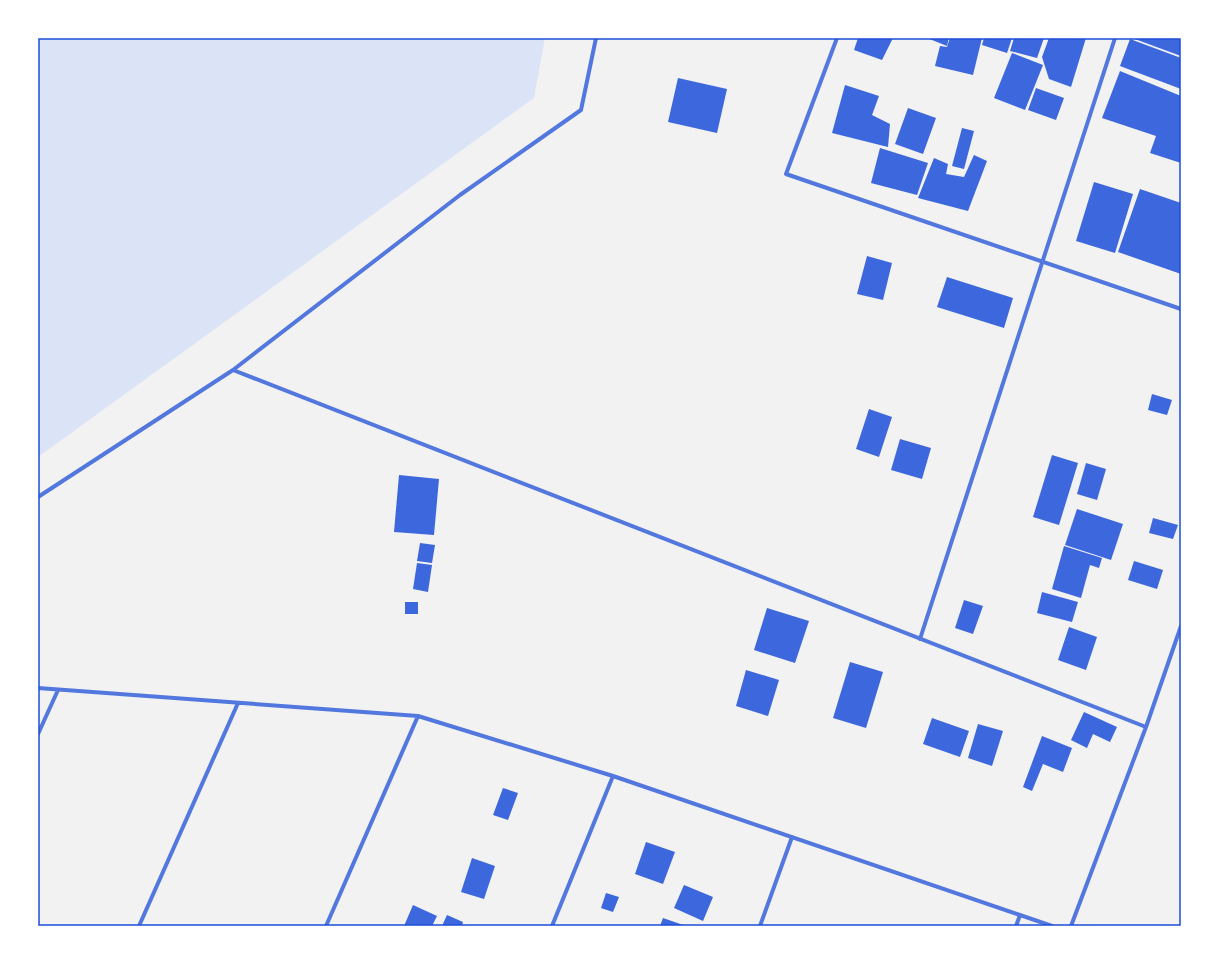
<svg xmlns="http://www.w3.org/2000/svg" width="1219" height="964" font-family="Manrope,sans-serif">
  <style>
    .green { fill: #dbe4f7 }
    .building { fill: #3d67dc }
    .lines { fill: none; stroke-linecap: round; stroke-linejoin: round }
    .minor { stroke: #5277de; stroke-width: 4 }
    .neatline { fill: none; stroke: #1d4ed8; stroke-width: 1.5 }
  </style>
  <rect width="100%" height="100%" fill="#f2f2f2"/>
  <path class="green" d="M38 38H545L534 98 38 457Z"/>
  <path class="building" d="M858 38H893L882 60 854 50Z
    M927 38H949L947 46Z
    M950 38H982L973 75 935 66 940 46 947 47Z
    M984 38H1012L1007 53 982 45Z
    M1014 38H1044L1037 58 1010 51Z
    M1049 38H1086L1071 87 1049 79 1042 57Z
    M1132 38H1181V56Z
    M1130 39 1181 58V89L1120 66Z
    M1012 53 1043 65 1025 110 994 98Z
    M1120 71 1181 96V163L1150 153 1156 136 1102 118Z
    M678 78 727 89 717 133 668 122Z
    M845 85 879 96 872 115 890 124 888 147 832 133Z
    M1036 88 1064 98 1056 120 1028 110Z
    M908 108 936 118 923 154 895 144Z
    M962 128 974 131 964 169 952 166Z
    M880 148 928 163 917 195 871 183Z
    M974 155 987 161 968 211 918 198 934 158 948 164 946 174 964 177Z
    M1094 182 1133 194 1115 253 1076 241Z
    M1140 189 1181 203V274L1118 252Z
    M867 256 892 263 883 300 857 294Z
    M947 277 1013 298 1004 328 937 307Z
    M1152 394 1172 400 1167 415 1148 410Z
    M869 409 892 417 879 457 856 449Z
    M900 439 931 448 922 479 891 470Z
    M1052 455 1078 463 1059 525 1033 517Z
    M1086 463 1106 469 1097 500 1077 494Z
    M399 475 439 479 434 535 394 532Z
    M1077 509 1123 524 1111 560 1065 545Z
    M1153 518 1178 525 1173 539 1149 533Z
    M420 543 435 545 432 563 417 561Z
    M1064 546 1102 558 1099 568 1090 565 1081 598 1052 589Z
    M1134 561 1163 570 1157 589 1128 580Z
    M417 563 432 565 428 592 413 589Z
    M1042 592 1078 602 1072 622 1037 613Z
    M964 600 983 606 973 634 955 628Z
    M405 602H418V614H405Z
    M767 608 809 621 795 663 754 650Z
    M1069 627 1097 637 1086 670 1058 660Z
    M850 662 883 672 866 728 833 718Z
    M746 670 779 680 768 716 736 706Z
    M1084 712 1117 727 1110 742 1093 734 1087 748 1071 740Z
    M932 718 969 731 960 757 923 744Z
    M978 724 1003 731 992 766 968 758Z
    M1042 736 1072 748 1063 772 1043 764 1032 791 1023 787Z
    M503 788 518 793 508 820 493 815Z
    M646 842 675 852 663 884 635 874Z
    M472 858 495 866 484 899 461 892Z
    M684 885 713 897 703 921 674 908Z
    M606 893 619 897 613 912 601 908Z
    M413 905 437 916 432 926H404Z
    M447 915 463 922 462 926H442Z
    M663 918 686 926H660Z"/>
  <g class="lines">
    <path class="minor" d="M837 38 786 174 1181 309
      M233 370 1146 727
      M38 497 233 370 460 195 581 110 596 38
      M920 639 1115 38
      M38 688 418 716 613 776 1052 926
      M38 734 58 690
      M139 926 238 703
      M326 926 418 716
      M552 926 613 776
      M760 926 792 837
      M1016 926 1020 915
      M1071 926 1146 727 1181 626"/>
  </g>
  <rect width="1219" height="964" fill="none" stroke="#ffffff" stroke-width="78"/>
  <rect x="39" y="39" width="1141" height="886" class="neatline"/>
</svg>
